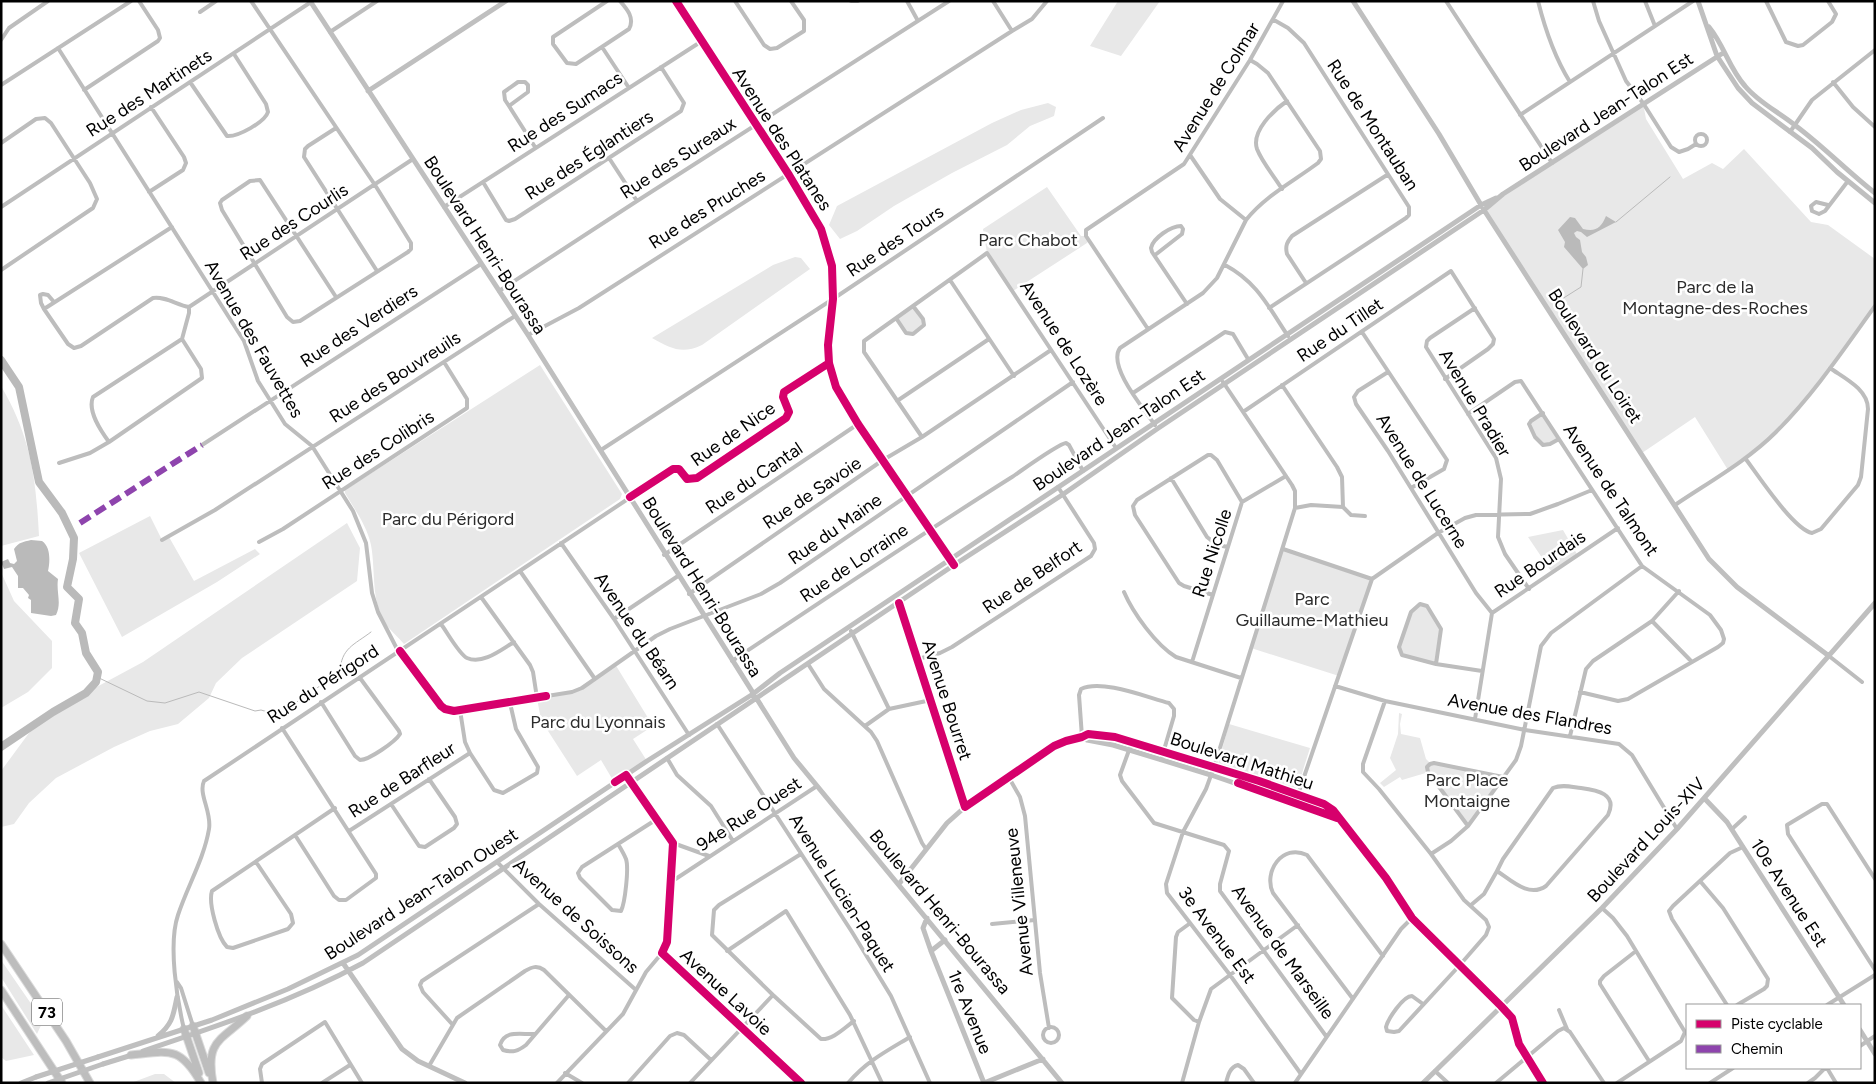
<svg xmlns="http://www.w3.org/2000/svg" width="1876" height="1084" font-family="Figtree,sans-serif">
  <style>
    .green { fill: #e8e8e8 }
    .water { fill: #bababa }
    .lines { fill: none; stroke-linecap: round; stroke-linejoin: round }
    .stream { stroke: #bababa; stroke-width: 1 }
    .river { stroke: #bababa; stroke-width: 8 }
    .highway-casing { stroke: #dbdbdb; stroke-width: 9 }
    .street { stroke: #bdbdbd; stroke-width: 4 }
    .secondary { stroke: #bfbfbf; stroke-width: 5 }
    .highway { stroke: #bdbdbd; stroke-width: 7 }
    .secondary-bridge { stroke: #bfbfbf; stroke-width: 5 }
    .quiet { stroke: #8e44ad; stroke-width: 6; stroke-dasharray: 12 6; stroke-linecap: butt }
    .cycleway-casing { stroke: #fff; stroke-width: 11 }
    .cycleway { stroke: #d6006c; stroke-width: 8 }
    .labels { text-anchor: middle; stroke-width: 5; stroke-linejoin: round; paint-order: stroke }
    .shield { fill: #fff; stroke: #4c4c4c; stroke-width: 1 }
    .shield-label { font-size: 16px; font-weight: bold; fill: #000 }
    .street-label { font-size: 18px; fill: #000; stroke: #fff }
    .park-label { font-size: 18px; fill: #2c2c2c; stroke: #fff }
  </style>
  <rect width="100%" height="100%" fill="#fff"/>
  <path class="green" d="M1118 1H1160L1121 56 1090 46Z
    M1048 103 1056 107 1054 116 1030 126 1007 145 952 173 894 206 857 231 840 239 829 225 837 206 992 123 1021 110Z
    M1643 103 1646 119 1683 179 1712 163 1723 169 1744 149 1811 222 1828 225 1875 259V306L1803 404 1775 433 1728 470 1695 417 1642 453 1484 210 1503 194Z
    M1047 187 1081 236H1086L1089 240 1087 243 1013 291 987 253 983 229Z
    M795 257 801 258 810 269 702 345C681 355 671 348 652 338L773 265Z
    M913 306 924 322 913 334H908L896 318Z
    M540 365 622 494 620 499 404 644C399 638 393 633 388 627 370 604 376 572 371 545 367 526 355 510 345 493V490Z
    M1 386C31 437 36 478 39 536L1 546Z
    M1543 413 1559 439 1543 445 1530 428 1531 421Z
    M150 516 162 540 169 537 194 581 255 549 260 554 217 582 122 637 79 553Z
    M347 523 360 548 357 581 242 658 216 683 209 698 178 724 150 731 114 747 56 778 29 803 14 824 1 827V771L29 733 65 704 143 662Z
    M1563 530 1578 556 1553 574 1528 537Z
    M1283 549 1372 579 1339 676 1251 648Z
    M1 572 14 601 52 641V668L28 692 1 708Z
    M1425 604 1441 627 1436 664 1405 657 1399 650 1413 609Z
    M615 664 653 726 633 739 647 761 614 782 601 760 577 776 541 720 537 698 572 692Z
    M1399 713 1402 714 1400 724 1401 734 1420 738 1426 759 1430 763 1503 777 1468 826 1429 772 1402 780 1400 777 1384 787 1380 783 1396 770 1390 758 1398 734Z
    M1229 724 1310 748 1297 789 1218 764Z
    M1 960 43 1021 37 1034 1 977Z
    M1 1005 34 1055 6 1061 1 1057Z
    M155 1074H164L176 1083H131Z"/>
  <path class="water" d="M1606 216 1616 222 1587 237 1581 232 1577 231 1574 233 1576 237 1580 240 1582 252 1586 257 1588 265 1583 269 1564 247 1565 242 1558 230 1570 217 1575 218 1583 229C1596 232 1601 228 1606 216Z
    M31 540 42 541C51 547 50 562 48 571L58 579C56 592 62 603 56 615L51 616 31 613V600L28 598 29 595 23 588H18V576L12 567 4 569 1 562 8 559 10 563 14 564 17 561 14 549C19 542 23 542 31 540Z"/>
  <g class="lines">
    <path class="stream" d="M1616 222 1670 177
      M1555 306 1562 299 1581 287 1583 269
      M97 677 147 701 165 703 199 692 255 711 261 710 278 715 340 672C341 648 354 645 371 632"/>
    <path class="river" d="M1 360 19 387 39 482 62 513 74 538 73 559 67 587 79 599 75 623 82 633 86 653 98 672 96 682 86 693 53 712 1 747"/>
    <g class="highway-casing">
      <path id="highway" d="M1 944 66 1041 90 1083
        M1 990 62 1083
        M193 1026 209 1073
        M184 1029 199 1073
        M131 1055C170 1051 180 1046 201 1083
        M213 1083C205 1040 221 1041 247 1016"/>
    </g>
    <path class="street" d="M251 1 375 185 411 243V249L408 252 300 321 293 322 287 317 222 210 220 203 222 200 250 181 260 180 336 297
      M607 1 553 37V44L567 63 576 64 629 29C635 18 627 9 620 1
      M676 1 789 175 821 229 832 266 833 299 828 345 829 363 836 387 858 424 952 561
      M735 1 764 45 770 49 777 48 804 31V20L791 1
      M851 1H858
      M907 1 918 21
      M993 1 1012 31
      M1446 1 1552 163
      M1538 1C1545 29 1555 58 1570 82
      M1593 1 1599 21 1626 81 1643 103 1671 147 1679 152 1688 149 1696 144
      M1645 1 1655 26
      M1766 1 1786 42 1798 46 1803 45 1832 22 1836 14 1828 1
      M200 12 216 1
      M330 32 377 1
      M1 40 9 28 48 1
      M602 47 629 88
      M58 48 244 341 258 381 285 424 312 446 353 511 366 543 372 593 378 612 396 647 441 706 445 709 454 711 572 692 582 688 656 636 670 629 761 594 780 583 1073 382
      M190 82 227 136C238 137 265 122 268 112L266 104 234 54
      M1833 82 1853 107 1875 127
      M1 85 131 1
      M84 90 158 41 160 38 158 30 139 1
      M509 106 505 100 504 92 518 82H525L528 85V92L509 106 535 147
      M1520 115 1693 1
      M336 128 308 146 305 149 304 157 377 271
      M1790 132 1812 100 1875 50
      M1695 140a6 6 0 1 1 12 0a6 6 0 1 1-12 0Z
      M1 143 36 119 45 118 51 123 90 183 97 199 93 208 1 270
      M1190 155 1220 199 1246 220
      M609 158 637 201
      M483 182 506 220 509 221 515 219 681 111 684 103 661 67
      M1282 189C1274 176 1262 162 1257 149 1251 131 1274 110 1287 101
      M149 192 183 170 186 163 184 157 151 107
      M1828 205 1816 202 1811 206 1812 211 1819 214 1825 211 1848 181
      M1 207 311 2
      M444 207 702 41
      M172 227 44 309 68 344 74 348 81 346 153 298C165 296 177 305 189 307
      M1155 255 1182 234 1183 229 1181 226C1171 226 1153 238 1151 248L1152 252 1187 304
      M1225 265C1257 282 1268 306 1288 336
      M950 280 1014 376
      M1306 283 1287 254C1285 246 1287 242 1292 236L1387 175
      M499 291 637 201 949 1
      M189 307 413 159
      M1269 308 1406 218 1409 215V207L1304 43 1288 28 1274 20
      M1475 308 1430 338 1427 341 1426 347 1496 458 1501 479 1498 537 1505 554 1529 589
      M44 309 41 303 40 295 43 294 48 295 54 302
      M896 318 906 333 913 334 924 325 923 319 913 306
      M1148 329 1086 236V230L1184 164 1250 60 1283 1
      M1362 332 1447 460 1444 469 1411 488
      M528 335 579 308 1012 31 1032 19 1047 1
      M1388 372 1358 391 1354 397 1356 404 1388 451 1476 593 1492 613
      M1223 382 1292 485 1295 491V508L1214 767 1206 789 1183 832 1166 884 1167 893 1230 975 1301 1074
      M1282 385 1337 467 1342 477 1343 507 1311 505 1295 508
      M1133 393 1225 332 1233 334 1248 359
      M897 401 989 339
      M1243 412 1451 271 1494 339 1493 344 1488 349 1445 379
      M1543 413 1531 421 1529 424 1535 437 1543 445 1550 444 1559 439
      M1468 414 1515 382 1521 381 1642 566 1710 615 1721 630 1724 639 1723 643 1718 647 1628 699 1618 701 1580 692
      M1155 425C1144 409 1107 366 1120 348L1203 293 1217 278 1246 220C1265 196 1294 181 1318 163L1321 159 1320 151 1268 73 1257 64 1250 60
      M922 437 864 352V341L987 253 1116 448
      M109 442C101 431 87 411 93 397L182 339
      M202 445 481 264
      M601 450 833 299 1103 118
      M1745 458C1758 475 1793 529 1812 533L1821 529 1858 485 1861 477 1868 409C1868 389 1844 378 1830 368
      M59 463 90 453 109 442 202 378 201 369 182 339 189 313V307
      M1171 478 1207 537 1217 545 1228 547
      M1675 505C1709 482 1747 461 1776 432 1814 394 1844 349 1875 306
      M1343 507 1351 515 1365 516
      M162 540 215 510 515 316
      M259 542 283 529 467 408V399L444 362
      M561 543 614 619 689 735
      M1283 549 1372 579 1295 803
      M664 555 858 424
      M520 571 595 679
      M1372 579 1438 533 1465 518 1476 515 1530 514 1558 504 1592 490
      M1124 592C1133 613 1156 645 1176 657L1241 678
      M689 594 883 460 922 437 1051 350
      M1213 595 1184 586 1179 583 1135 515 1133 506 1137 500 1208 455H1211L1217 460 1242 502
      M481 597 530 665 533 672 537 698
      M899 603 965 807
      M614 619 678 576
      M1652 621 1692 662
      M441 624C447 632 459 654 467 658 483 665 502 649 514 642
      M851 631 889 709
      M1829 656 1862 682
      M918 659 940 653 952 647 1091 556 1095 549 1094 543 1058 487
      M732 661C825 599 917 537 1012 477 1021 471 1058 444 1066 443L1069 445 1083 471
      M1192 662 1242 502 1286 476
      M808 664 824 689 871 732 877 741 922 843 926 849
      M1436 664 1441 629 1427 606 1420 604 1411 612 1399 647 1402 655 1436 664 1482 671
      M1335 686 1385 701 1525 730 1619 744 1632 755 1677 829
      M1385 701 1363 764V772L1379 789 1431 854 1464 900 1486 920 1489 927 1486 935 1459 966 1399 1031 1394 1032 1387 1031 1386 1027C1388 1019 1403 996 1412 996L1423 1004
      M321 702 355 756 360 760C369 760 395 742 400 734L399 731 360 678
      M460 710 465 742 470 753 494 790 503 793 537 773 538 767 516 729 510 703
      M1475 719 1492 613 1618 528
      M717 724 852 932 891 996 930 1083
      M865 726 889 709 931 700
      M282 728 376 874V878L346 900H339L334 896 295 835
      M1570 736 1586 669 1593 661 1652 621 1679 591
      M1082 737 1079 695 1081 689C1102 679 1146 697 1169 703L1174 709V716L1161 760
      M1132 742 1120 775 1122 781 1154 823 1224 845 1229 851 1220 884V891L1326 1036
      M667 758 677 775 711 806 733 841
      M626 775 673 843 667 942 662 953 801 1083
      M1008 776 1020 797 1025 816 1040 973 1049 1028
      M391 804 419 846 425 847 454 828 457 824 455 817 429 779
      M1468 826 1428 772 1427 767 1430 764 1434 763 1503 777
      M1732 829 1745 817
      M349 831 470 753
      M673 843 709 856
      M618 844C621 849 624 854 626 859 629 868 625 903 621 911L612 910 580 878 578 873 582 867 657 819
      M801 854 719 905 714 910 712 935 773 995 821 1039C833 1040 844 1028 854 1021
      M1431 854 1451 841 1468 826 1516 760 1521 746 1541 646 1551 633 1642 566
      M256 862 291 914 293 923 288 929 233 948 227 947C218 938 208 903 212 891L335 808
      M497 862 539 904 636 990
      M1875 879 1827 804H1822L1787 825 1788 834 1875 970
      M1700 881 1723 908 1768 979 1767 986 1764 989 1737 1005
      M671 882 817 786
      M1471 905 1484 894 1497 871C1512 881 1529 898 1546 886L1608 815C1618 794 1597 790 1581 788 1572 787 1562 784 1553 788L1503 859 1497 871
      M1602 908 1613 918 1627 936 1685 1032 1681 1041 1617 1083
      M992 924 1035 920
      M1189 924 1178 932 1176 937 1172 998 1194 1020 1199 1022
      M727 951 786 911 850 1015 882 1083
      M1636 951 1604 976 1600 981V984L1649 1061
      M177 982 181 988 193 1026
      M1353 999 1273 893C1263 872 1282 843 1307 855L1383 956
      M1727 1005 1672 919 1669 911 1673 906 1730 853 1743 847
      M1827 1005 1875 975
      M1501 1006 1512 1018 1519 1044 1543 1083
      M1559 1010 1567 1029
      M452 1024 423 992 420 985 422 981 539 904
      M1043 1035a8 8 0 1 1 16 0a8 8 0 1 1-16 0Z
      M184 1029C177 1000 168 944 178 915 187 887 204 859 209 829 212 812 198 794 204 781L673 469H679L687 479 697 478 786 418 789 412 783 397 784 392 829 363
      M535 1034C522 1035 505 1029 500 1045L503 1050C513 1053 518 1051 526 1045L569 995
      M1860 1046 1875 1036
      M429 1066 457 1018 525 971C532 967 537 965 544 970L606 1031
      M1827 1068 1836 1083
      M1435 1071 1448 1083
      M565 1073 582 1083
      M262 1083 260 1069 262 1064 325 1022 362 1083
      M322 1083 350 1065
      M557 1083 623 1014 646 972 662 953
      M628 1083 670 1036 677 1033 684 1035 711 1060
      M690 1083 773 995
      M848 1083C867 1061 885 1052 910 1037
      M1182 1083 1199 1022 1211 989 1298 925
      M1226 1083C1228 1075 1230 1067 1238 1065L1244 1069 1254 1083
      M1295 1083 1401 929 1412 918
      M1496 1083 1558 1031 1564 1028 1570 1032 1604 1083
      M1710 1083 1733 1068
      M1808 1083 1815 1078 1825 1068"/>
    <path class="secondary" d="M310 1 528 335 794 758 1062 1083
      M1353 1 1439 134 1484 210 1709 559 1737 587 1829 656
      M1698 1 1717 56 1738 88 1752 103 1812 148 1837 172 1875 203
      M1709 27C1724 45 1729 68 1745 86 1759 103 1779 112 1796 126 1824 147 1848 172 1875 193
      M368 91 506 1
      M1082 737 1087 740 1113 745 1211 775 1339 819
      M1705 799 1727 822 1844 1005
      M899 884 947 823 965 807 1054 746 1066 741 1082 737 1088 734 1115 737 1259 781 1324 804 1333 810 1386 878 1412 918 1501 1006
      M927 918 923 928 931 951 984 1083
      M931 951 945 940
      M343 963 402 1049 418 1061 465 1083
      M1860 1030 1875 1054
      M158 1036C173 1023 173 1016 177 997
      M143 1051C218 1026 293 1001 363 963L954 565 1062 495 1157 429 1484 210 1503 194 1723 53
      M98 1057 212 1020 288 989 358 955 647 761 753 694 780 673 1481 205 1496 198
      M103 1064 132 1055
      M21 1083 36 1077
      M984 1083 1043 1059
      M1423 1083 1602 908 1677 829 1875 603"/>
    <use href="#highway" class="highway"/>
    <path class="secondary-bridge" d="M36 1077 98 1057
      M48 1083 103 1064"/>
    <path class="quiet" d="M80 523 202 445"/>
    <g class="cycleway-casing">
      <path id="cycleway" d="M676 1 789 175 821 229 832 266 833 299 828 345 829 363 836 387 858 424 954 565
        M630 497 673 469H679L687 479 697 478 786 418 789 412 783 397 784 392 829 363
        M899 603 965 807 1054 746 1066 741 1082 737 1088 734 1115 737 1259 781 1324 804 1333 810 1386 878 1412 918 1501 1006 1512 1018 1519 1044 1543 1083
        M400 651 441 706 445 709 454 711 546 696
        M615 782 626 775 673 843 667 942 662 953 801 1083
        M1238 783 1337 818"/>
    </g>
    <use href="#cycleway" class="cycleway"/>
  </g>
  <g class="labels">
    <rect class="shield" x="32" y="998.5" width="30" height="27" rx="4"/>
    <g class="shield-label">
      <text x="47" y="1018">73</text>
    </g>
    <g class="street-label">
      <text transform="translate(1216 87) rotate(-58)" y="6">Avenue de Colmar</text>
      <text transform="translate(149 93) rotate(-33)" y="6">Rue des Martinets</text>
      <text transform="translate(565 112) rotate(-33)" y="6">Rue des Sumacs</text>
      <text transform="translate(1606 112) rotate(-33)" y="6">Boulevard Jean-Talon Est</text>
      <text transform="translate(1373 125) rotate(57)" y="6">Rue de Montauban</text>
      <text transform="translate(782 139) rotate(57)" y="6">Avenue des Platanes</text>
      <text transform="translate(589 155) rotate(-33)" y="6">Rue des Églantiers</text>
      <text transform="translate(678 158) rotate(-33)" y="6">Rue des Sureaux</text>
      <text transform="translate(707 209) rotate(-32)" y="6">Rue des Pruches</text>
      <text transform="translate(294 222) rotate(-33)" y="6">Rue des Courlis</text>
      <text transform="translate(895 241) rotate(-34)" y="6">Rue des Tours</text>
      <text transform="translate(485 245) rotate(57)" y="6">Boulevard Henri-Bourassa</text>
      <text transform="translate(359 326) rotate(-33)" y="6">Rue des Verdiers</text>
      <text transform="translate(1340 330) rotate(-34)" y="6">Rue du Tillet</text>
      <text transform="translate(254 339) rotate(60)" y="6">Avenue des Fauvettes</text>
      <text transform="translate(1064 343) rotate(57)" y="6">Avenue de Lozère</text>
      <text transform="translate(1595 356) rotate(57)" y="6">Boulevard du Loiret</text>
      <text transform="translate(395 377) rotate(-33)" y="6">Rue des Bouvreuils</text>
      <text transform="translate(1475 403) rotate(59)" y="6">Avenue Pradier</text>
      <text transform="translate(1119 430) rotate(-34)" y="6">Boulevard Jean-Talon Est</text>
      <text transform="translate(733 434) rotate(-35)" y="6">Rue de Nice</text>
      <text transform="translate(378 450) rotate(-33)" y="6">Rue des Colibris</text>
      <text transform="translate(754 478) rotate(-34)" y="6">Rue du Cantal</text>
      <text transform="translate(1422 481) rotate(58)" y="6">Avenue de Lucerne</text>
      <text transform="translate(1611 490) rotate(56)" y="6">Avenue de Talmont</text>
      <text transform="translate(812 493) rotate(-34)" y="6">Rue de Savoie</text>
      <text transform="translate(835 529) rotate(-35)" y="6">Rue du Maine</text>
      <text transform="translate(1212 553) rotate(-72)" y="6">Rue Nicolle</text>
      <text transform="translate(854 563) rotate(-34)" y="6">Rue de Lorraine</text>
      <text transform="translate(1540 564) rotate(-34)" y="6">Rue Bourdais</text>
      <text transform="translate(1032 577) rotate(-34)" y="6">Rue de Belfort</text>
      <text transform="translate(702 587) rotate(58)" y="6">Boulevard Henri-Bourassa</text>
      <text transform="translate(637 631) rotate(56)" y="6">Avenue du Béarn</text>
      <text transform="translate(323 684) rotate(-33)" y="6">Rue du Périgord</text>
      <text transform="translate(947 700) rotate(72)" y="6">Avenue Bourret</text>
      <text transform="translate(1530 714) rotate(10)" y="6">Avenue des Flandres</text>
      <text transform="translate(1242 761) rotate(18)" y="6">Boulevard Mathieu</text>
      <text transform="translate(402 780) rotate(-33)" y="6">Rue de Barfleur</text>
      <text transform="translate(749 814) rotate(-33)" y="6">94e Rue Ouest</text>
      <text transform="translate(1646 840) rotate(-47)" y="6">Boulevard Louis-XIV</text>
      <text transform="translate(842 893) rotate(58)" y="6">Avenue Lucien-Paquet</text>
      <text transform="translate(1789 893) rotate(57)" y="6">10e Avenue Est</text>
      <text transform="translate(421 894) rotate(-33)" y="6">Boulevard Jean-Talon Ouest</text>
      <text transform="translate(1019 902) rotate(-96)" y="6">Avenue Villeneuve</text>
      <text transform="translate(940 912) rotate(50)" y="6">Boulevard Henri-Bourassa</text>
      <text transform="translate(576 916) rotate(42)" y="6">Avenue de Soissons</text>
      <text transform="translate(1217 935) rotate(53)" y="6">3e Avenue Est</text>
      <text transform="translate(1283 952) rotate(54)" y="6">Avenue de Marseille</text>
      <text transform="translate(726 992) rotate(43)" y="6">Avenue Lavoie</text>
      <text transform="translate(970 1012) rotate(68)" y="6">1re Avenue</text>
    </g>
    <g class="park-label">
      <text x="1028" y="246">Parc Chabot</text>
      <text x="1715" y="293">Parc de la<tspan x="1715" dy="21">Montagne-des-Roches</tspan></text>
      <text x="448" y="525">Parc du Périgord</text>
      <text x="1312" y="605">Parc<tspan x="1312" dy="21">Guillaume-Mathieu</tspan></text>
      <text x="598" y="728">Parc du Lyonnais</text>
      <text x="1467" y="786">Parc Place<tspan x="1467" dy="21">Montaigne</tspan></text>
    </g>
  </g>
  <rect width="1876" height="1084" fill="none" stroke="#000000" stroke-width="5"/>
  <rect x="1686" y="1004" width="175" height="65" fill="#ffffff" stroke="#999999"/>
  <rect x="1696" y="1020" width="25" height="8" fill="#d6006c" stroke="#999999"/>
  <text x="1731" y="1029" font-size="15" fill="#000000">Piste cyclable</text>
  <rect x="1696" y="1045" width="25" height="8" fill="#8e44ad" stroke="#999999"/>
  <text x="1731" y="1054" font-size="15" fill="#000000">Chemin</text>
</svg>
